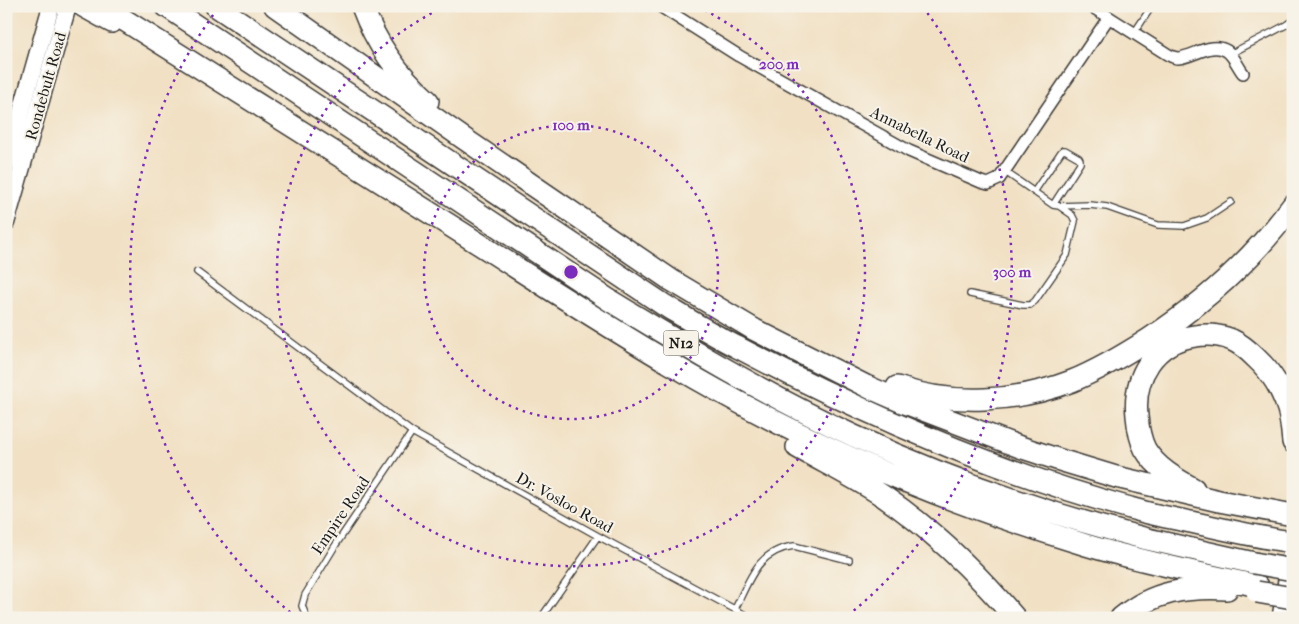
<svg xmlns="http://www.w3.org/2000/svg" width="1299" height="624" font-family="'IM FELL French Canon',serif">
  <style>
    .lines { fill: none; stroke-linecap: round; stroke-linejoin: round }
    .lane-casing { stroke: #3c3935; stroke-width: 8 }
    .street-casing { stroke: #3c3935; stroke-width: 14 }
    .secondary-casing { stroke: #3c3935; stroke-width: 19 }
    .highway-casing { stroke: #3c3935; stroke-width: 24 }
    .lane { stroke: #fff; stroke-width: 5.5 }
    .street { stroke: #fff; stroke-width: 11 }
    .secondary { stroke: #fff; stroke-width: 16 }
    .highway { stroke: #fff; stroke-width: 21 }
    .highway-bridge-casing { stroke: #3c3935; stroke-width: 24; stroke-linecap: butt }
    .highway-bridge { stroke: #fff; stroke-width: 21 }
    .ring { fill: none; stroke: #7b2cbf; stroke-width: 2.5; stroke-dasharray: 2.5 5 }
    .labels { text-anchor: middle; stroke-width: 4; stroke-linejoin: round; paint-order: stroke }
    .shield { fill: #f7f3e8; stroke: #5e5c59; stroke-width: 1 }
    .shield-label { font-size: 15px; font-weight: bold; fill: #1c1c1c }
    .street-label { font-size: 16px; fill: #1c1c1c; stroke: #f7f3e8 }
    .centre { fill: #7b2cbf; stroke: #f7f3e8; stroke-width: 2.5 }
    .ring-label { font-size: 15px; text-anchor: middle; font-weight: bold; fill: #7b2cbf; stroke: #f7f3e8; stroke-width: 4; stroke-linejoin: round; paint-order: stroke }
  </style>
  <rect width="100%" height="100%" fill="#f7f3e8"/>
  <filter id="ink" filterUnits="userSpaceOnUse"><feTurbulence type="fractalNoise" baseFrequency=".02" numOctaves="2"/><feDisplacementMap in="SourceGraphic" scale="10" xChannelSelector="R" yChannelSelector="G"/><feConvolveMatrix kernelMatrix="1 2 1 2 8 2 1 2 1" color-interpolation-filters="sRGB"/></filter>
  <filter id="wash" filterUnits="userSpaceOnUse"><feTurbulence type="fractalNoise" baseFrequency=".0096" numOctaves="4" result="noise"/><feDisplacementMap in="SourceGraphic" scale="20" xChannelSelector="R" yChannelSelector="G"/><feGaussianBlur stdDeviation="1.12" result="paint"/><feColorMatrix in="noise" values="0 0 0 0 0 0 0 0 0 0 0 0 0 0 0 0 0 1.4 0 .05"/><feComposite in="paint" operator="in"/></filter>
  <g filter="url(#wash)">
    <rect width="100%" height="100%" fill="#f1e0c3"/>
  </g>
  <g filter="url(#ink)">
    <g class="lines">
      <g class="lane-casing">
        <path id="lane" d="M1134 33 1152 6
          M1230 54 1286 25 1293 20
          M1004 171 1053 205 1059 206 1090 205 1107 207 1158 225 1184 226 1207 218 1231 202
          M1034 192 1061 152 1063 150H1065L1079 158 1080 160V163L1053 205
          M197 272 412 432 598 536 751 618
          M970 294 1023 305H1030L1035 301 1067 255 1075 221 1072 215 1059 206
          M735 609C750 579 757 551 794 546L849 560
          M307 618 302 606 305 595 335 546 412 432
          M541 618 598 536"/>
      </g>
      <g class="street-casing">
        <path id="street" d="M660 6 739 56 909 151 981 182 988 184 999 179 1109 17
          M1091 6 1167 54C1171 56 1174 58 1178 58 1194 57 1211 41 1227 51 1234 56 1238 67 1243 73"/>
      </g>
      <g class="secondary-casing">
        <path id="secondary" d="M6 165 51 6
          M6 223 68 6"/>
      </g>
      <g class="highway-casing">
        <path id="highway" d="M83 6 112 22
          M102 6C222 82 342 157 462 233 587 313 711 395 847 456 924 491 1004 520 1086 545 1142 562 1200 573 1258 586
          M166 6 609 300C689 349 770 397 854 436 948 479 1047 514 1147 539 1182 547 1218 555 1254 563
          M216 6 664 305C689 320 713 335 739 348 864 414 994 471 1130 508 1153 515 1177 519 1200 524 1231 531 1262 538 1293 542
          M275 6 463 138 671 280 755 330 866 386 905 403 1020 447 1063 461 1116 477 1219 501 1293 515
          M362 6C376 44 398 75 428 101
          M897 387C952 406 1018 402 1072 381 1099 370 1124 355 1149 339 1204 303 1254 258 1293 205
          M797 447C825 463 856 478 883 496 933 530 976 572 1015 618
          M1194 489C1176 479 1156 468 1145 449 1140 439 1138 427 1137 416 1133 377 1154 341 1195 336 1207 334 1220 335 1232 340 1241 344 1249 351 1256 358 1270 371 1282 390 1288 409 1291 419 1292 431 1293 442
          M1121 618C1153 591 1187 587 1227 589
          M1283 618 1293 555"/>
      </g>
      <use href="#lane" class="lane"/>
      <use href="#street" class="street"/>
      <use href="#secondary" class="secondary"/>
      <use href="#highway" class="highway"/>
      <g class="highway-bridge-casing">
        <path id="highway-bridge" d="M1254 563 1293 570
          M1257 592 1293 598"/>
      </g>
      <use href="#highway-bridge" class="highway-bridge"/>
    </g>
  </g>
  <g class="ring">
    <circle cx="571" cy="272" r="147"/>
    <path d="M698 7A294 294 0 1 1 444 7"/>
    <path d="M296 617A441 441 0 0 1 219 7M923 7A441 441 0 0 1 846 617"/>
  </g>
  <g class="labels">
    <rect class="shield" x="663.5" y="330.5" width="35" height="25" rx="4"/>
    <g class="shield-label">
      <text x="681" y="348">N12</text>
    </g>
    <g class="street-label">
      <text transform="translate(45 86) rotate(-74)" y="6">Rondebult Road</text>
      <text transform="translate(920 134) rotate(26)" y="6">Annabella Road</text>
      <text transform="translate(565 502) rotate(29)" y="6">Dr. Vosloo Road</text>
      <text transform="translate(340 515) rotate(-56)" y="6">Empire Road</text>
    </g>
  </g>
  <circle cx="571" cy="272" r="8" class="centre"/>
  <g class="ring-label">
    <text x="779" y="69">200 m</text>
    <text x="571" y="130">100 m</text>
    <text x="1012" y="277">300 m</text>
  </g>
  <rect width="1299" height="624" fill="none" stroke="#f7f3e8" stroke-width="25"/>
</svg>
